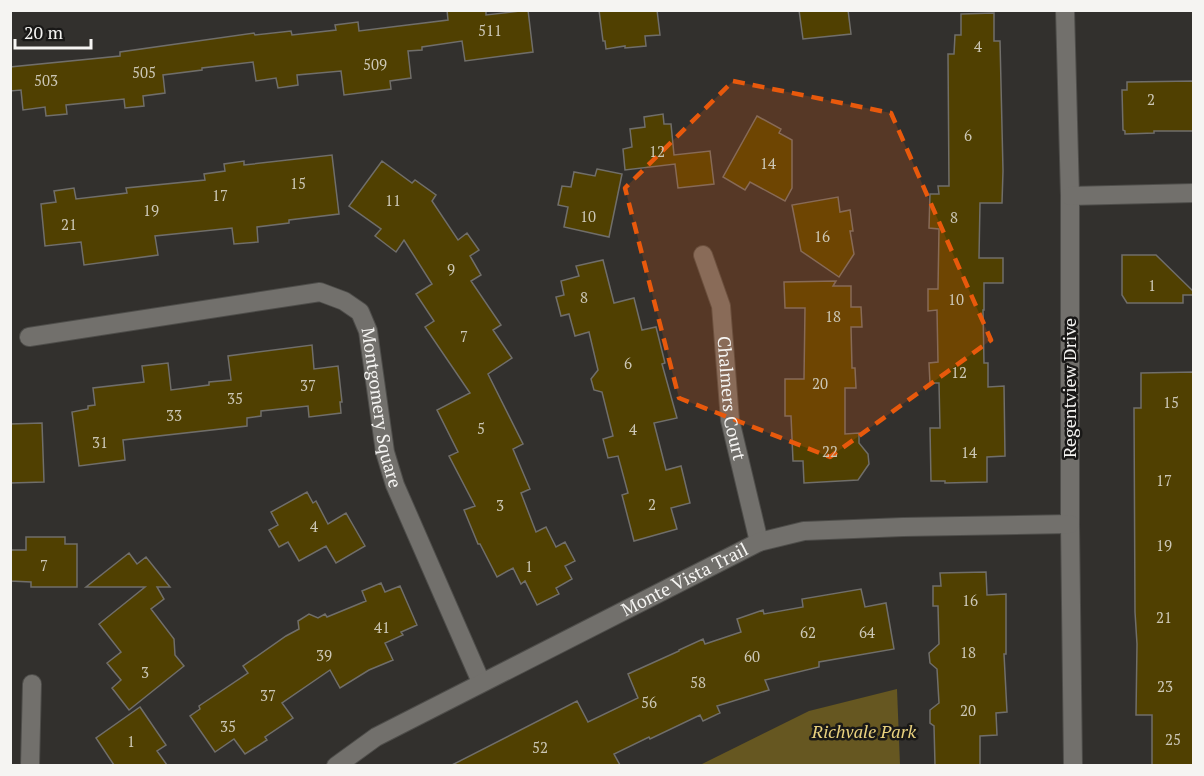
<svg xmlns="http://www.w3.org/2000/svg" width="1204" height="776" font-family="'PT Serif',serif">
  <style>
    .green { fill: #665721 }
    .building { fill: #504001; stroke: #706e6a; stroke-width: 1.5 }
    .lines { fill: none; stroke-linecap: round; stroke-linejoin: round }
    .street-casing { stroke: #4e4d4a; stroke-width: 20 }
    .street { stroke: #72706c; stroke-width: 18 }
    .marked { fill: #e8590c; fill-opacity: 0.2; stroke: #e8590c; stroke-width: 4.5; stroke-dasharray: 12 8; stroke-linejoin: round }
    .labels { text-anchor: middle; stroke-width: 5; stroke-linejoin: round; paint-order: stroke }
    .number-label { font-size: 15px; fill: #ccc7b6 }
    .street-label { font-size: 18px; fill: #f5f4f2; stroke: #191817 }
    .park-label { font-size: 18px; font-style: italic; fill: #e9d17e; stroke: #191817 }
  </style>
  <rect width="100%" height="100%" fill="#32302d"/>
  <path class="green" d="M897 689 900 765H700L809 711Z"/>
  <path class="building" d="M447 10H486V15L528 10 533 52 465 61 462 41 422 47V50L408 51 411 78 390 81 391 89 344 95 341 71 297 75 298 85 278 88 276 78 256 81 253 62 202 68V70L163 75 165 93 143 96 144 106 125 108 124 99 66 105 67 114 46 116 45 107 23 110 21 90 10 91V67L120 56V52L254 33 255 35 291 31 292 35 336 30 335 25 358 22 359 31 448 20Z
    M599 10H657L660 35 645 36 646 46 625 48V46L606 49 605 41H603Z
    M799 10H848L851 34 803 39Z
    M994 13V41H1000L1003 171 1002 203H980L979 258H1003V283H984V310H983L984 363H988V387L1004 386 1005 456 987 457V482L945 483V481H931L930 428H940L939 383H930L929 363 938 362 937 310 928 311V289H938L939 229 929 228 930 194H939L938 186H949L948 54H954L955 35H961V14Z
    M1194 81V131H1154V133L1125 134V131L1123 130 1122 90H1127V82Z
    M663 114 664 124H671L674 155 710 151 714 184 678 188 675 164 625 170 623 149 632 147 630 129 645 127 644 117Z
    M757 116 781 129 779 133 792 140V188L785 201 750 182 745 190 723 177Z
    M332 155 339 214 289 220V223L257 227 258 242 234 244 232 228 155 236 158 255 84 265 81 242 45 246 41 204 56 202 54 191 74 188 76 199 127 193 126 188 205 180 204 174 225 171 224 164 244 161V165Z
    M382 161 412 183 415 180 436 195 432 201 458 240 467 233 479 250 470 256 481 275 471 281 501 325 493 330 512 358 488 374 523 444 513 449 530 489 521 493 536 532 546 527 556 547 565 542 575 561 565 566 572 579 556 588 559 594 537 605 525 581 521 584 513 568 497 577 480 544H478L464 510 475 506 449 456 458 452 437 410 470 393 425 327 434 321 416 294 432 284 404 240 396 252 375 236 381 229 349 206Z
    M597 169 622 174 609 237 564 227 568 207 558 205 562 186 571 187 574 172 595 176Z
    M838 197 840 212 850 210 853 231H850L854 254 839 277 801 251 792 205Z
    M1122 255H1156L1194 292V295H1183V303H1127L1122 295Z
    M603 260 614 303 634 298 642 330 656 327 665 363 662 364 677 418 654 423 666 470 681 466 690 503 671 508 677 529 634 541 622 495 628 493 618 456 608 458 603 439 613 436 602 392 594 390 591 379 598 370 589 332 575 336 569 314 561 316 556 297 564 295 561 281 579 276 576 266Z
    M836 281 833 286H851V307H861L862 327H851L852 368H855L856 388H845V434L859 433V443L868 454 869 464 858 480 804 483 803 461H793L791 416H785V379H804L805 308H785L784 282Z
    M312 345 314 369 338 366 342 402H340L341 413 309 417 308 406 261 411V416L247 418V426L123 440 125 460 79 466 72 412 88 409V406L95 405 93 388 144 382 142 366 168 363 171 390 209 385V382L231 380 228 356Z
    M1194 372V765H1152V715H1136L1137 644 1135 612 1134 408H1141V373Z
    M42 423 44 482 10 483V424Z
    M307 492 313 503 316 501 328 524 346 513 365 546 336 563 326 546 299 561 288 542 279 547 269 530 278 525 271 512Z
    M26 537H65V544H77V587H31V582L10 581V550H26Z
    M129 553 137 564 146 557 170 587H157L164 599 151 609 174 639 175 655 184 666 129 710 112 688 121 680 107 663 121 652 99 624 145 587H86Z
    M986 572 987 595 1006 594V654H1004L1007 712 996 713 997 735 980 736V765H935L934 726 930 723V710L939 703 937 669 930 663 929 653 939 644 938 606H933V586H941L940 573Z
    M381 583 385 592 400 586 417 625 401 632 403 635 385 643 393 660 369 670 340 688 330 670 282 703 293 718 265 737 267 740 245 754 234 739 215 752 190 716 200 709 199 706 248 673 243 666 286 636 299 629 298 621 309 614 318 618 325 614 327 617 366 601 362 591Z
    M861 589 865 607 886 603 894 649 819 662V667L765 680 769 690 717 706 720 713 703 721 700 715 650 739 649 737 614 754 620 765H452L577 701 588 722 638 698 628 674 679 651V650L703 639 705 644 741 632 737 619 763 610 764 614 803 607 802 599Z
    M140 707 166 745 157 751 167 765H114L96 738Z"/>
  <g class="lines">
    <g class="street-casing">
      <g id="street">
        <path d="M1065 10 1070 196V524L1073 766"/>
        <path d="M1070 196 1194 193"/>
        <path id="s1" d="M703 255 721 306 730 420 759 542"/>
        <path id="s2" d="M29 337 320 292 344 301 360 312 368 331 385 452 395 485 481 682"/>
        <path d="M30 766 32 684"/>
        <path id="s3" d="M336 766 376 737 759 542 804 531 903 527 1070 524"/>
      </g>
    </g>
    <use href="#street" class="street"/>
  </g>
  <path class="marked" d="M733 81 891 113 991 340 830 457 679 398 625 188Z"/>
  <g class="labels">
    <g class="number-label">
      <text x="490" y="36">511</text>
      <text x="978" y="52">4</text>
      <text x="375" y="70">509</text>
      <text x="144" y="78">505</text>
      <text x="46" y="86">503</text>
      <text x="1151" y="105">2</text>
      <text x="968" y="141">6</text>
      <text x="657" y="157">12</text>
      <text x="768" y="169">14</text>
      <text x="298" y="189">15</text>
      <text x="220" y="201">17</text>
      <text x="393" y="206">11</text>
      <text x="151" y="216">19</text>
      <text x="588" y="222">10</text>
      <text x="954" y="223">8</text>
      <text x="69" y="230">21</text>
      <text x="822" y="242">16</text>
      <text x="451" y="275">9</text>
      <text x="1152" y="291">1</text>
      <text x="584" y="303">8</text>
      <text x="956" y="305">10</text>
      <text x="833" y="322">18</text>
      <text x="464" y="342">7</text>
      <text x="628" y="369">6</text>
      <text x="959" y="378">12</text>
      <text x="820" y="389">20</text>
      <text x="308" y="391">37</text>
      <text x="235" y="404">35</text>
      <text x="1171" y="408">15</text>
      <text x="174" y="421">33</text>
      <text x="481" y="434">5</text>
      <text x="633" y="435">4</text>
      <text x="100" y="448">31</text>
      <text x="830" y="457">22</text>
      <text x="969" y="458">14</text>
      <text x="1164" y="486">17</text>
      <text x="652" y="510">2</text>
      <text x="500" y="511">3</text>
      <text x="314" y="532">4</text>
      <text x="1164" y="551">19</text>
      <text x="44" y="571">7</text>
      <text x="529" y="572">1</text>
      <text x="970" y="606">16</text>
      <text x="1164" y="623">21</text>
      <text x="382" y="633">41</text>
      <text x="808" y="638">62</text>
      <text x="867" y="638">64</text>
      <text x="968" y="658">18</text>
      <text x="324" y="661">39</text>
      <text x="752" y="662">60</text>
      <text x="145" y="678">3</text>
      <text x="698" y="688">58</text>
      <text x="1165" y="692">23</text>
      <text x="268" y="701">37</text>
      <text x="649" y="708">56</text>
      <text x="968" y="716">20</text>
      <text x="228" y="732">35</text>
      <text x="1173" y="745">25</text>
      <text x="131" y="747">1</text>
      <text x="540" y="753">52</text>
    </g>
    <g class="street-label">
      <text transform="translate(1070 388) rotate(-90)" y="6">Regentview Drive</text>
      <text dy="6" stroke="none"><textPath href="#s1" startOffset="147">Chalmers Court</textPath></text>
      <text dy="6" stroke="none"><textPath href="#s2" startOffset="438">Montgomery Square</textPath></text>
      <text dy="6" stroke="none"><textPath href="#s3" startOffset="396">Monte Vista Trail</textPath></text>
    </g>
    <g class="park-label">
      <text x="864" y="738">Richvale Park</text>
    </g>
  </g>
  <rect width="1204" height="776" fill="none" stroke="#f5f4f2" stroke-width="24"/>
  <path d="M15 39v9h76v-9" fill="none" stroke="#f5f4f2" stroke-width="3"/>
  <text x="24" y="39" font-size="18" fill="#f5f4f2" stroke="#191817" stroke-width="4.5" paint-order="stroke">20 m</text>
</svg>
